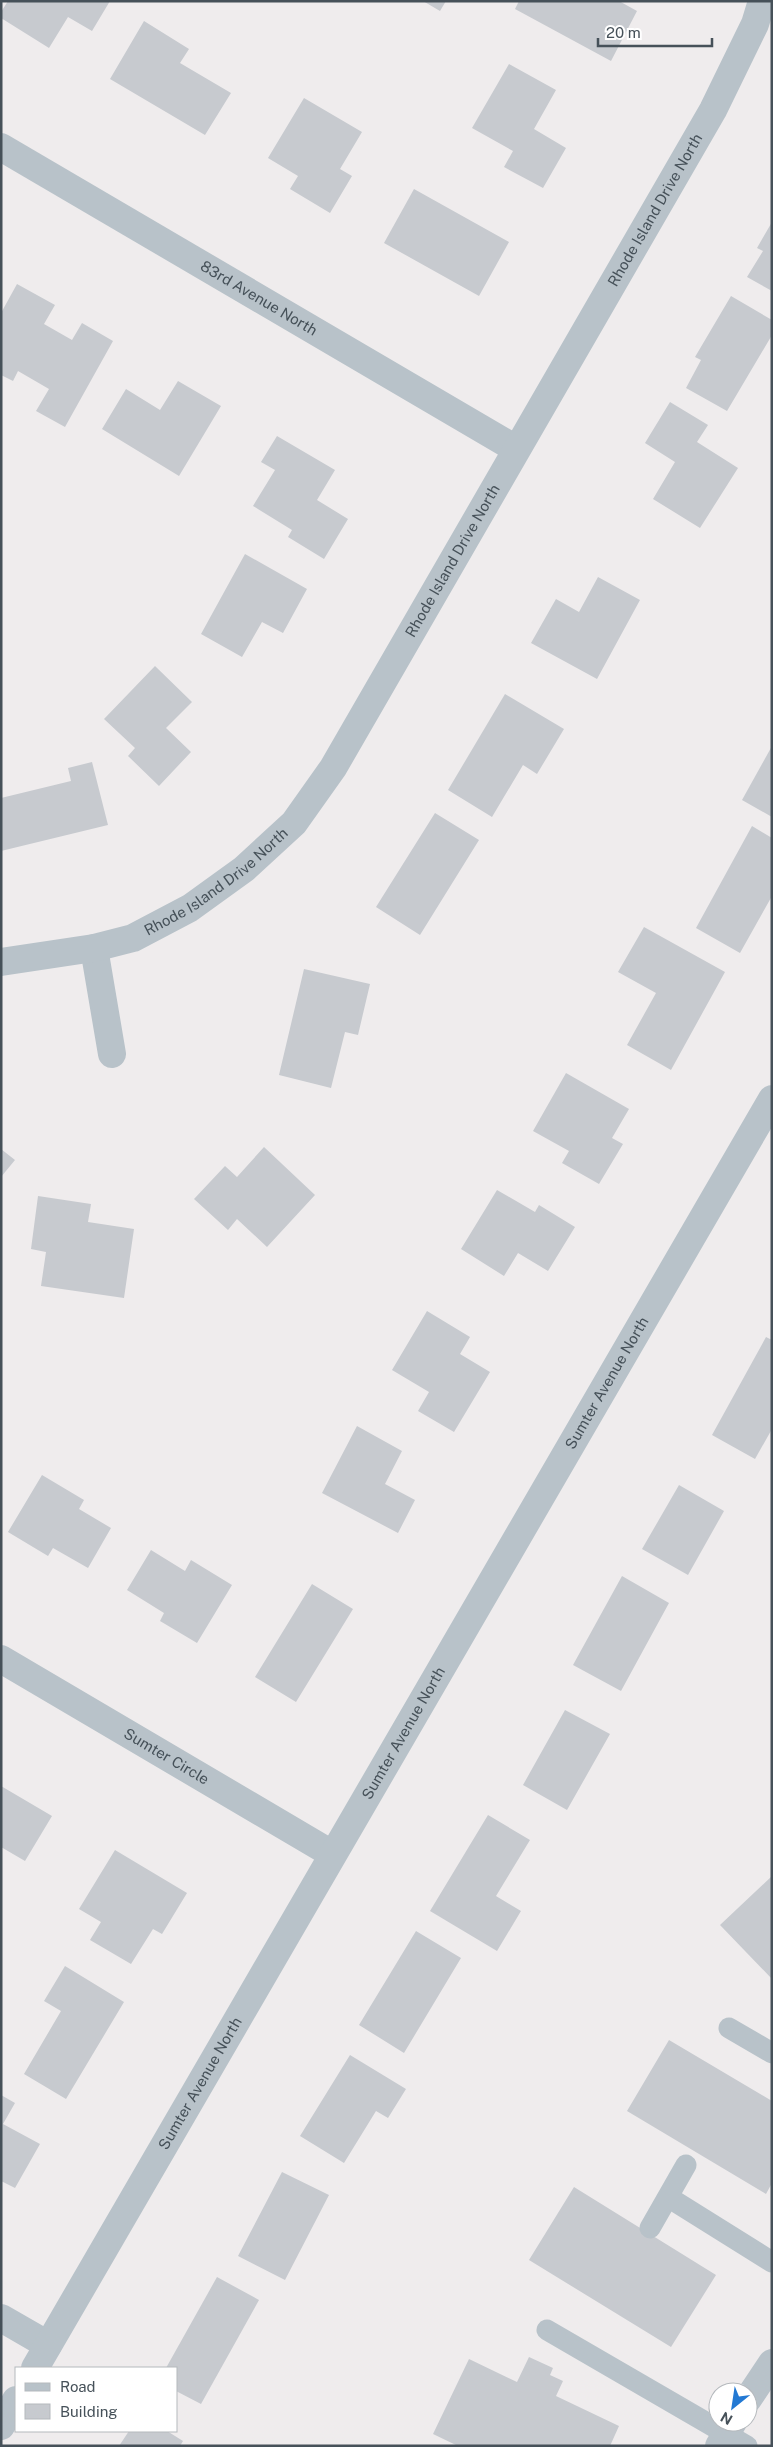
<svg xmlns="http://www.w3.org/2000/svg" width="773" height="2447" font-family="'Public Sans',sans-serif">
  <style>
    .building { fill: #c7cacf }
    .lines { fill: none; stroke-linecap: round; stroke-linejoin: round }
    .service { stroke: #b8c2c9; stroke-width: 21 }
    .minor { stroke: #b8c2c9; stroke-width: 28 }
    .labels { text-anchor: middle; stroke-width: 4; stroke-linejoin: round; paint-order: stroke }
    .street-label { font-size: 15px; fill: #465159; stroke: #fff }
  </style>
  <rect width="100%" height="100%" fill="#efeced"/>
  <path class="building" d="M8 1H110L92 31 68 17 49 48 1 18V12Z
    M423 1H446L440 11Z
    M519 1H619L637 11 611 61 515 9Z
    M144 21 189 49 180 63 231 93 205 135 110 79Z
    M509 64 556 90 534 129 566 148 543 188 504 167 513 151 472 128Z
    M304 98 362 132 340 169 352 176 330 213 290 189 298 176 268 158Z
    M414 189 509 242 479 296 384 243Z
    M772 222V291L747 277 763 251 757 248Z
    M17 284 55 305 44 324 72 340 82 323 113 341 65 427 36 411 49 389 18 371 13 381 1 375V313Z
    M731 296 772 320V335L727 411 686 388 701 360 695 357Z
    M178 381 221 406 179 476 102 429 126 389 160 410Z
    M670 402 708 425 697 442 738 468 700 528 653 499 675 462 645 443Z
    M277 436 335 470 317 500 348 519 324 559 288 537 292 530 253 506 275 470 261 462Z
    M245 554 307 589 283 633 262 622 242 657 201 634Z
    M598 577 640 600 597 679 531 643 556 599 579 612Z
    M155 666 192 702 166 728 191 752 159 786 128 756 135 748 104 719Z
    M505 694 564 729 537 774 523 765 492 817 448 790Z
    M772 746V817L742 800Z
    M92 762 108 825 1 851V798L71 781 68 768Z
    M435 813 479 840 420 935 376 907Z
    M752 826 772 838V896L740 953 696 928Z
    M644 927 725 972 671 1070 627 1045 656 993 618 972Z
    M304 969 370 984 358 1035 345 1032 331 1088 279 1075Z
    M566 1073 629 1109 612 1138 623 1144 599 1184 562 1163 569 1151 533 1131Z
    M264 1147 315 1195 267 1247 237 1219 228 1230 194 1199 225 1166 237 1177Z
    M1 1149 15 1160 1 1177Z
    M497 1190 535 1212 539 1205 575 1227 548 1271 518 1253 504 1276 461 1249Z
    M38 1196 91 1204 88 1222 134 1229 124 1298 41 1286 46 1252 31 1249Z
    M427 1311 470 1337 460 1354 490 1372 454 1432 418 1411 429 1392 392 1370Z
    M766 1337 772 1340V1429L755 1459 712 1435Z
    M357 1426 402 1451 385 1484 415 1500 398 1533 322 1493Z
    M42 1475 84 1500 79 1509 111 1528 88 1568 53 1548 48 1556 8 1532Z
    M679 1485 724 1511 688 1575 642 1549Z
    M151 1550 185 1571 191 1560 232 1585 197 1643 160 1621 164 1613 127 1590Z
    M622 1576 669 1603 621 1691 573 1665Z
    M312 1584 353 1609 296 1702 255 1677Z
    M565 1710 610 1734 567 1810 523 1785Z
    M1 1786 52 1816 25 1861 1 1847Z
    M488 1815 530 1840 496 1896 521 1911 497 1951 430 1911Z
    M115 1850 187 1893 162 1934 153 1929 131 1964 90 1940 101 1922 79 1909Z
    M772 1876V1979L720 1925Z
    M416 1931 461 1958 404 2053 359 2025Z
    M65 1966 124 2002 66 2099 24 2074 61 2011 44 2001Z
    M669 2040 772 2101V2183L766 2194 627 2111Z
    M350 2055 406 2089 388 2118 376 2111 344 2163 300 2136Z
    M1 2095 15 2103 3 2124 40 2144 15 2188 1 2181Z
    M282 2172 329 2195 285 2280 238 2256Z
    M574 2187 716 2275 671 2347 529 2260Z
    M217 2277 259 2300 201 2404 176 2391V2368H166Z
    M529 2357 553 2368 550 2375 563 2381 556 2396 619 2426 610 2446H458L433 2434 469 2359 517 2382Z
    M129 2431H167L183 2441 180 2446H119Z"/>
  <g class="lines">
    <path class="service" d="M729 2028 772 2053
      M668 2197 772 2262
      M650 2228 686 2165
      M547 2330 747 2446"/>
    <g class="minor">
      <path id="s1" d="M1 147 516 449"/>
      <path d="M94 948 112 1054"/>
      <path id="s2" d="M1 962 94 948 133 938 190 908 244 869 294 823 333 768 713 110 755 24 762 1"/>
      <path id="s3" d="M1 1659 332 1854"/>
      <path d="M1 2318 48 2345"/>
      <path id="s4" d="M35 2368 772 1099"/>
      <path d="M748 2399 772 2363"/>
      <path d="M1 2426 16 2400"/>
      <path d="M719 2446 733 2422"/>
    </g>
  </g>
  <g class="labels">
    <g class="street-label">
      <text dy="5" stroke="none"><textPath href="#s2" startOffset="1045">Rhode Island Drive North</textPath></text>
      <text dy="5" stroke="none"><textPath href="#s1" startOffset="299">83rd Avenue North</textPath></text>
      <text dy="5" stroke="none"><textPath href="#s2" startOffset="640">Rhode Island Drive North</textPath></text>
      <text dy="5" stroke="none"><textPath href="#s2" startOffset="235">Rhode Island Drive North</textPath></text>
      <text dy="5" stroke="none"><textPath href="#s4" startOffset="1139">Sumter Avenue North</textPath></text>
      <text dy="5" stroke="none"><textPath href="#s4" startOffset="734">Sumter Avenue North</textPath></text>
      <text dy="5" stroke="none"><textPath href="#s3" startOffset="192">Sumter Circle</textPath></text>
      <text dy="5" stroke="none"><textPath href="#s4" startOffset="329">Sumter Avenue North</textPath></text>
    </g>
  </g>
  <rect width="773" height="2447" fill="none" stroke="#465159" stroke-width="5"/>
  <rect x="15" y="2367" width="162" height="65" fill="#ffffff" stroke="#b5b9bd"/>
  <rect x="25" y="2383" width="25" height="8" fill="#b8c2c9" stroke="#b5b9bd"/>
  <text x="60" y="2392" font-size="15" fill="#465159">Road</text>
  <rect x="25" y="2404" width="25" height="15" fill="#c7cacf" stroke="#b5b9bd"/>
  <text x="60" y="2417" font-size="15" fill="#465159">Building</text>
  <g transform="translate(733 2407) rotate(210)"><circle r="24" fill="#ffffff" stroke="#b5b9bd"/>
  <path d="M0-4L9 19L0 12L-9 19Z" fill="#2379d3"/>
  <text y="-8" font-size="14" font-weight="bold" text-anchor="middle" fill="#465159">N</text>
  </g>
  <path d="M598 38v8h114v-8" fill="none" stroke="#465159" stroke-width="2.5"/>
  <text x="606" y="38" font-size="15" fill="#465159" stroke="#ffffff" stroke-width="4" paint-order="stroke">20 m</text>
</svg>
